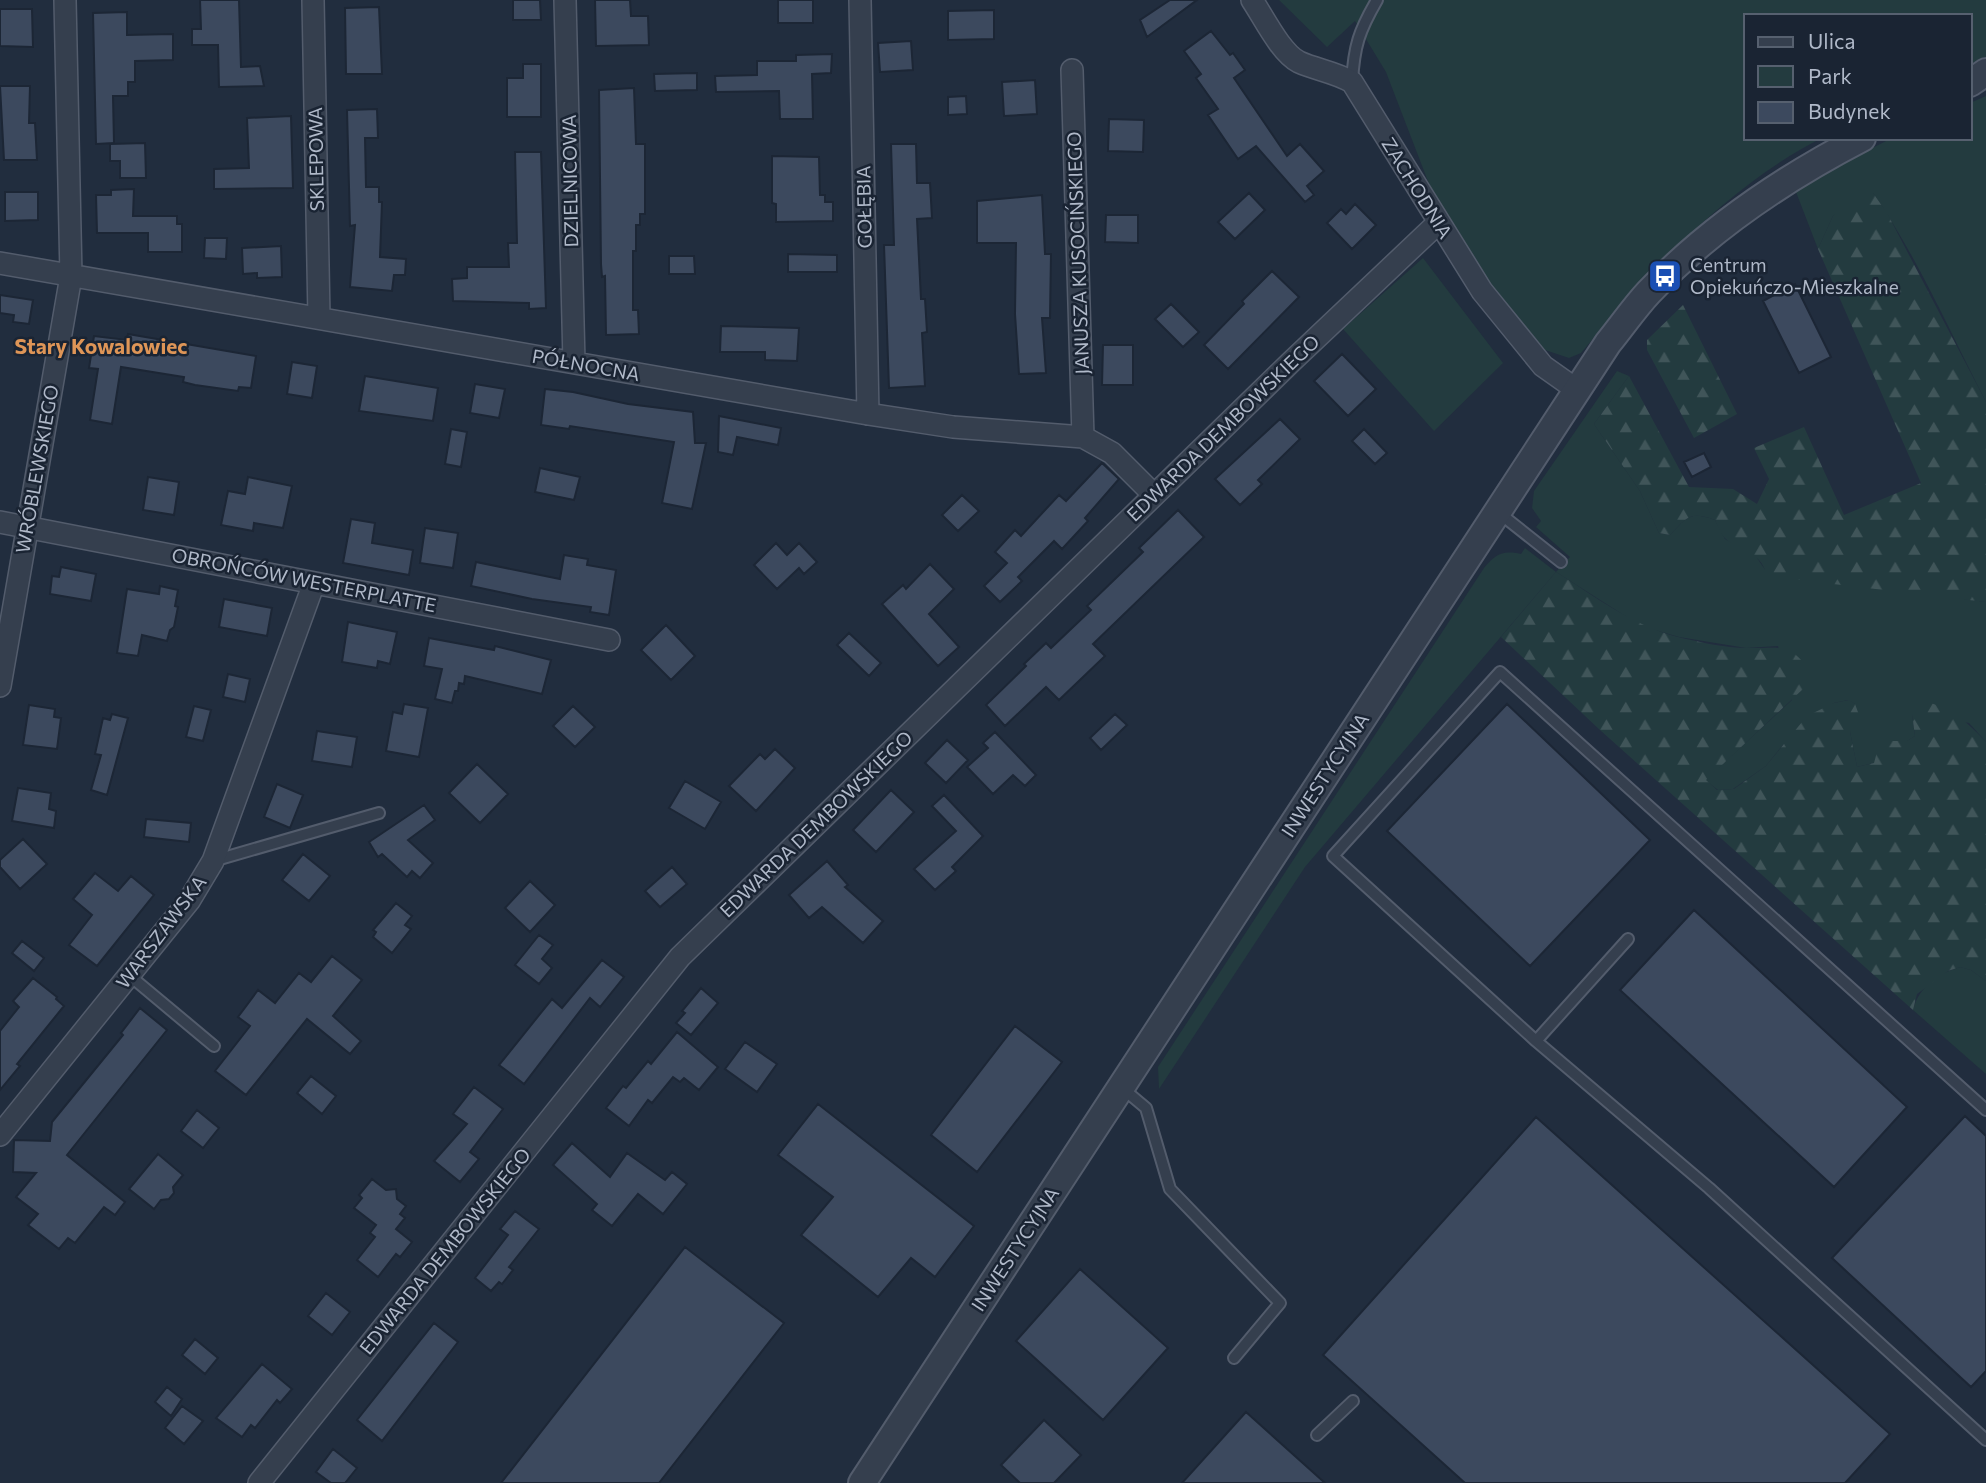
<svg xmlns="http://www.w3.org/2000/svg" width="1986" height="1483" font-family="Commissioner,sans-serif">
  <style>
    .green { fill: #233b3f }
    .forest { fill: url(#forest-firs) }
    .building { fill: #3c495e; stroke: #1c2635; stroke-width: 2 }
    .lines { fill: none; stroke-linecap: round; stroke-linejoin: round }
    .service-casing { stroke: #535c6c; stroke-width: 14 }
    .minor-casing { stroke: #535c6c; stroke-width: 24 }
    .tertiary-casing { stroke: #535c6c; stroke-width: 30 }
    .service { stroke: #353f4e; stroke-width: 10 }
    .minor { stroke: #353f4e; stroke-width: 21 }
    .tertiary { stroke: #353f4e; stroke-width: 26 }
    .labels { text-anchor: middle; stroke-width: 5; stroke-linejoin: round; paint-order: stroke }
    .street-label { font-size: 19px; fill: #b0b9c9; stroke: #1a2433 }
    .poi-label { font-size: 19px; fill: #b0b9c9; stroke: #1a2433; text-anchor: start }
    .neighbourhood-label { font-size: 21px; font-weight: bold; fill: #de9557; stroke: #1a2433 }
  </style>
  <defs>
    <pattern id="forest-firs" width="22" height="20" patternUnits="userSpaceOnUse" patternTransform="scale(1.75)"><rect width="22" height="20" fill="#233b3f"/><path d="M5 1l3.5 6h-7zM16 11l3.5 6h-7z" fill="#405559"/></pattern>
  </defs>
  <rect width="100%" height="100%" fill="#212d3e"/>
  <path class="green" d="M1279 0H1986V57L1970 64V16H1746V138H1822C1728 185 1648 273 1581 353L1569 358 1545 350 1489 284 1431 189 1386 72 1355 21 1327 47Z
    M1986 96V402C1950 332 1918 258 1873 193L1833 216 1818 249 1796 192 1833 168 1892 138H1970V103Z
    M1423 258 1503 363 1434 431 1343 329Z
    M1617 371 1629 376 1594 424 1640 491 1659 533 1670 535C1687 517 1690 511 1715 520L1725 539 1755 555 1766 571 1986 602V742L1969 723 1912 714 1915 736 1874 763 1857 767 1850 732 1855 704 1848 700 1834 703 1782 746 1766 766 1733 789 1718 790 1705 780 1792 700 1778 646 1746 648 1679 637 1641 626 1556 572 1305 867 1159 1089 1158 1067 1484 568C1496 554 1502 550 1521 554L1525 548 1556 572 1570 557 1536 527 1541 521 1532 508 1534 491Z
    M1960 967 1971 970 1986 981V1074L1913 1010C1919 987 1937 974 1960 967Z"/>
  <path class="forest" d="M1859 191 1873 193 1887 213 1986 402V602L1766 576C1764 553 1740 552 1726 539 1721 535 1718 526 1715 520 1690 511 1687 517 1670 535L1659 533 1640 491 1594 424 1629 376 1689 487 1733 489 1757 504 1769 479 1754 448 1804 427 1844 515 1921 483 1818 249 1833 216Z
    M1683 305 1737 414 1694 438 1647 350V340Z
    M1556 572C1596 597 1633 626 1678 637 1699 642 1725 648 1747 648 1780 649 1790 641 1811 673L1803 689 1706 780 1717 790 1734 789 1766 766 1807 716 1834 703 1849 700 1855 704 1859 715 1850 732 1857 767 1874 763 1877 752 1891 741H1907L1915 736 1912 714 1920 701C1949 705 1966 721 1986 742V981L1971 970 1960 967 1948 971 1917 994 1913 1010 1600 730 1501 637Z"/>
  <path class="building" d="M200 0H239L241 67 260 66 264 86 219 87 218 45H192V29H201Z
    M513 0H540L541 20H513Z
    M595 0H630L631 16H648L649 45 596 46Z
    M778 0H813V23H778Z
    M1170 0H1197L1147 37 1140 20Z
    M379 7 382 74H346L345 8Z
    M0 9H32L33 47 0 46Z
    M994 10V39L948 40V11Z
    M127 12V35L173 34V60L135 61V82H128V96H113L114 143 96 144 93 13Z
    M1211 31 1230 55 1233 53 1245 70 1234 78 1287 156 1300 144 1324 171 1307 186 1314 195 1305 202 1256 146 1238 159 1208 115 1218 109 1196 78 1201 74 1184 51Z
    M911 41 913 70 880 72 878 43Z
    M832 54 831 73 812 74 813 119H780L779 91 716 92 715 76 757 75V61H796V55Z
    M523 64H541V117H507V78H523Z
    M697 73V90L655 91 654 74Z
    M1035 80 1037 114 1004 116 1002 82Z
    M0 86H30L29 123H35L37 160H4Z
    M634 88 636 144H645V214H640V225H636V251H633V310H638L639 334 606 335 605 276 602 277 601 264 599 90Z
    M966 96 967 114 948 115V97Z
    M377 109 378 138H365L366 187H379V202H382L380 257 406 259 405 275H394L392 291 350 287 355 225 350 226 347 110Z
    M291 116 293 188 214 189V169L249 168 247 118Z
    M1109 119 1144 120 1143 152 1108 151Z
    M145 143 146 178H120V161H110V144Z
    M891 144H916L917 183H930L932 218 917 219 921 299H925L927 332 922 333 925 386 889 388 884 245H894Z
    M515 152H541L546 308 529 309V303L453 301 452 279 467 278V267H509L508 243H517Z
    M772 156 819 157 820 195H825V202H833V221L776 222V204L772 203Z
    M134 189 133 216H177V224H182V252H148V233H97L96 195H111V190Z
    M5 192H38V220L5 221Z
    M1249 193 1265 210 1235 239 1218 222Z
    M1042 195 1045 254H1051L1050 318H1042L1046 373 1019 374 1015 314 1016 243H977V201Z
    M1355 204 1376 225 1352 249 1327 223 1341 209 1346 214Z
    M1106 215H1138V243L1105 242Z
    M205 238H227L226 259 204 258Z
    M281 246 282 277 257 278V273L243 274 242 248Z
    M788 254 837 255V272H788Z
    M669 256H694L695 274H669Z
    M1272 271 1299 297 1228 369 1204 345 1244 304 1242 301Z
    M1795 284 1831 357 1799 373 1763 301Z
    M0 295 33 300 29 324 13 322 14 315 0 313Z
    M1171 304 1199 332 1183 347 1155 319Z
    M721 326 799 328 797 361 765 360V352H720Z
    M128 334 256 356 251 388 239 387 238 391 195 385 183 382 184 377 121 367 112 424 90 420 98 369 89 368 94 336 127 340Z
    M1103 345H1133V385H1102Z
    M1342 354 1376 389 1348 416 1314 381Z
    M292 362 317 366 312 398 287 394Z
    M365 376 438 388 433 421 359 411Z
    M475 384 505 389 499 418 470 413Z
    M545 389 573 392 628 404 693 412 695 443H706L692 509 662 503 674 442 570 426 569 429 541 425Z
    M719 416 781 428 778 445 737 437 733 455 718 452Z
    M1280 419 1300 439 1258 480 1262 484 1240 505 1215 479Z
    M451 429 467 432 461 467 445 464Z
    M1364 429 1387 453 1375 464 1352 441Z
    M1704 453 1711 467 1692 477 1684 462Z
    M1102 463 1119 479 1085 518 1088 521 1062 549 1054 541 1018 577 1022 581 1000 602 984 586 1007 563 995 552 1015 530 1021 536 1059 495 1066 501Z
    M540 468 580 477 574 500 535 492Z
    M148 477 179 482 174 515 143 510Z
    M248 477 292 486 283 528 254 523 253 531 221 525 228 491 245 494Z
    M962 495 979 511 958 531 942 515Z
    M1178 510 1204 537 1093 644 1105 656 1059 700 1046 687 1005 726 986 705 1026 666 1024 664 1046 643 1051 648 1091 610 1087 606 1143 552 1139 548Z
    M351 519 375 523 372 543 413 550 409 575 343 563Z
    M425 528 458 533 453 568 420 563Z
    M776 543 787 555 799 543 817 562 804 574 799 568 777 589 754 565Z
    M564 555 588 559 587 565 616 570 609 615 590 612 591 607 532 599 471 586 476 562 560 579Z
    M930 564 954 589 929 614 959 647 938 666 882 604 903 585 906 589Z
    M61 567 96 574 91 601 50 594 52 576 59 577Z
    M160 586 178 590 175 606 178 607 174 627 170 630 167 641 142 635 138 656 117 653 127 589 159 594Z
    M224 599 272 608 267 636 219 627Z
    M348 622 397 632 390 664 378 661 377 668 342 662Z
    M666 625 695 656 671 680 641 650Z
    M849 633 881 663 869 676 837 645Z
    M429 638 494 650 495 646 551 660 542 694 465 676 464 684 459 683 458 691H455L452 703 435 699 442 669 424 666Z
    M228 674 250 679 245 702 223 697Z
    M404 704 428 708 419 757 386 751 393 712 402 714Z
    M1507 704 1650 840 1530 966 1387 831Z
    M29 705 55 709 54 717 61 718 57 749 23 745Z
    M194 706 211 710 203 741 186 737Z
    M573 706 595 727 575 747 553 726Z
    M112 714 128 718 107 795 91 790 101 755 95 754 103 718 110 720Z
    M1115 714 1127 725 1101 750 1090 738Z
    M317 731 357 737 352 767 312 761Z
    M995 732 1036 775 1025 786 1013 775 993 794 967 767 988 748 983 743Z
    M947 740 968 760 946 783 925 763Z
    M775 749 795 768 756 811 729 786 760 754 765 759Z
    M477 764 508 794 480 823 449 793Z
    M685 781 721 802 705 829 669 808Z
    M277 784 303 795 290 828 264 817Z
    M18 788 51 793 49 809 56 811 54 828 12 821Z
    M891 790 914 812 876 852 853 830Z
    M944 795 983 836 952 867 956 871 935 890 914 869 956 831 932 806Z
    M424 805 435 820 408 840 433 863 420 878 412 871 407 877 382 854 378 857 369 842Z
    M146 819 191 823 189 842 144 837Z
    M23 839 47 864 20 889 0 867V860Z
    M303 854 330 876 309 901 282 880Z
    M827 861 848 885 845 887 883 921 863 943 822 907 809 918 789 895Z
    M672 867 687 884 660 907 645 891Z
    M95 873 118 891 131 876 154 895 97 966 69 945 92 915 73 899Z
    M530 881 555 905 530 932 505 908Z
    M396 903 412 916 405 925 411 929 392 953 373 937 376 932 373 930Z
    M1694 910 1907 1107 1834 1187 1620 990Z
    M539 935 553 945 542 959 552 968 539 984 515 965Z
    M22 941 44 958 34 971 12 953Z
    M332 956 362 980 333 1016 361 1041 350 1054 307 1019 246 1095 215 1071 250 1026 238 1017 258 990 275 1003 299 973 311 982Z
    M602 960 624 977 600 1007 590 998 524 1084 499 1065 552 999 562 1008Z
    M33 978 57 997 56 999 64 1006 17 1064 20 1066 0 1090V1031L19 1007 13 1001Z
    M701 988 718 1003 691 1035 676 1023 685 1013 682 1011Z
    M140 1008 167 1030 67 1155 125 1202 115 1215 104 1207 75 1243 68 1238 59 1249 28 1225 38 1214 16 1197 36 1173 13 1172 14 1140 50 1141 52 1122 123 1035 121 1033Z
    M1015 1026 1062 1062 977 1172 931 1135Z
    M677 1032 718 1067 699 1090 684 1078 680 1082 673 1077 652 1103 648 1100 629 1126 606 1108 623 1086 626 1088 648 1061 651 1064Z
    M745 1042 777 1064 757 1092 725 1069Z
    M311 1076 336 1096 322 1114 297 1093Z
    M474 1087 503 1109 470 1152 479 1159 460 1182 434 1161 467 1124 453 1114Z
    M818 1104 974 1226 935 1277 911 1258 878 1297 801 1235 833 1197 778 1155Z
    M197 1110 219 1128 203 1148 181 1131Z
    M1965 1116 1986 1136V1371L1971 1387 1832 1258Z
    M1536 1117 1890 1434 1845 1483H1465L1323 1355Z
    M572 1143 610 1177 627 1153 665 1180 672 1172 687 1184 663 1214 638 1194 612 1226 592 1210 597 1204 553 1165Z
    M158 1154 183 1175 173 1187 174 1193 169 1199 161 1200 154 1209 129 1189Z
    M372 1179 386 1190 396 1189 397 1199 406 1206 400 1214 405 1218 396 1229 412 1242 400 1257 396 1254 378 1277 357 1260 375 1237 370 1233 376 1225 354 1208 362 1198 359 1195Z
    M515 1211 539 1229 509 1267 513 1270 502 1284 499 1282 491 1291 475 1278 508 1235 500 1229Z
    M685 1247 784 1323 659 1483H501Z
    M1080 1269 1168 1348 1103 1420 1016 1341Z
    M326 1293 350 1312 332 1335 308 1316Z
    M434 1323 458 1342 382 1441 357 1420Z
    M195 1339 218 1358 205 1374 182 1355Z
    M262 1364 292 1389 280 1403 277 1400 255 1428 251 1425 242 1437 216 1418Z
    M167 1387 182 1399 171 1416 155 1402Z
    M182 1406 203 1421 184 1444 165 1428Z
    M1246 1412 1325 1483H1182Z
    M1044 1420 1081 1455 1054 1483H1020L1001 1465Z
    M333 1449 357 1468 345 1483H331L316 1472Z"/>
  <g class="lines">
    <g class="service-casing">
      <path id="service" d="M1352 82C1354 46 1359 31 1377 0
        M1498 512 1561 562
        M213 861 379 813
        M129 975 214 1046
        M1536 1041 1628 939
        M1121 1087 1146 1108 1170 1189 1280 1303 1234 1358
        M1986 1110 1500 672 1333 856 1536 1041 1709 1188 1986 1440
        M1317 1435 1353 1401"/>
    </g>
    <g class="minor-casing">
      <path id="minor" d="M313 0 319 318
        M565 0 574 362
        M860 0 868 414
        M1252 0C1264 18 1281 53 1299 62 1317 70 1335 72 1352 82L1482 291 1543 366 1577 390
        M1072 70 1083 437
        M0 263 868 414 953 427 1083 437 1112 453 1154 495
        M0 522 609 640
        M0 686 71 276 65 0
        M0 1135 189 901 213 861 314 583
        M259 1483 680 957 1291 362 1438 223"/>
    </g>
    <g class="tertiary-casing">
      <path id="tertiary" d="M1970 83 1986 72
        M862 1483 1608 343C1622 326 1634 308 1649 292 1710 228 1783 179 1862 138"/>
    </g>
    <use href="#service" class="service"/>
    <use href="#minor" class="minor"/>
    <use href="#tertiary" class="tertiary"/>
  </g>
  <defs>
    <g id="bus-square" transform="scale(1.75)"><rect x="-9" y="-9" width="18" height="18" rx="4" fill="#1a4fb4" stroke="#1a2433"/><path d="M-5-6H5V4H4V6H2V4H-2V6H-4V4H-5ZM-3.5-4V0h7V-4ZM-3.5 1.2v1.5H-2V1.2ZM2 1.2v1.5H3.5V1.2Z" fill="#fff"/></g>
  </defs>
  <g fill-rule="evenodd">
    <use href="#bus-square" x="1665" y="276"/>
  </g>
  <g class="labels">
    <g class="street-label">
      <text transform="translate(316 159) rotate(-91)" y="7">SKLEPOWA</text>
      <text transform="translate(570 181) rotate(-91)" y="7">DZIELNICOWA</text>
      <text transform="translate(1417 188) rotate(58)" y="7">ZACHODNIA</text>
      <text transform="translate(864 207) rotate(-91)" y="7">GOŁĘBIA</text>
      <text transform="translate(1078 253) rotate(-92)" y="7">JANUSZA KUSOCIŃSKIEGO</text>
      <text transform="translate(586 365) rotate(10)" y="7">PÓŁNOCNA</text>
      <text transform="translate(1223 428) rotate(-44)" y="7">EDWARDA DEMBOWSKIEGO</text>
      <text transform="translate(37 469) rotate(-80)" y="7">WRÓBLEWSKIEGO</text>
      <text transform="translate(304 580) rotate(11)" y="7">OBROŃCÓW WESTERPLATTE</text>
      <text transform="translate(1325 775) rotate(-57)" y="7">INWESTYCYJNA</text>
      <text transform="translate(816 824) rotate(-44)" y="7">EDWARDA DEMBOWSKIEGO</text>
      <text transform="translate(161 932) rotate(-53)" y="7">WARSZAWSKA</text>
      <text transform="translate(1015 1249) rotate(-57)" y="7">INWESTYCYJNA</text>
      <text transform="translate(445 1251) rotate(-51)" y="7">EDWARDA DEMBOWSKIEGO</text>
    </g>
    <g class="poi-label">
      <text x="1690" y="272">Centrum<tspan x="1690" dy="22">Opiekuńczo-Mieszkalne</tspan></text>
    </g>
    <g class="neighbourhood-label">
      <text x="101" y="354">Stary Kowalowiec</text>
    </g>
  </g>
  <rect x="1744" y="14" width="228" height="126" fill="#1a2433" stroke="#56606f" stroke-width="2"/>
  <rect x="1758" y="37" width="35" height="10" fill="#353f4e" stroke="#56606f" stroke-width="2"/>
  <text x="1808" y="49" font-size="21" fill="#b0b9c9">Ulica</text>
  <rect x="1758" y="66" width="35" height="21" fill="#233b3f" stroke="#56606f" stroke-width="2"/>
  <text x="1808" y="84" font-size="21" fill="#b0b9c9">Park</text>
  <rect x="1758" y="102" width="35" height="21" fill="#3c495e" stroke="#56606f" stroke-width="2"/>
  <text x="1808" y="119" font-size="21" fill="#b0b9c9">Budynek</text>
</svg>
